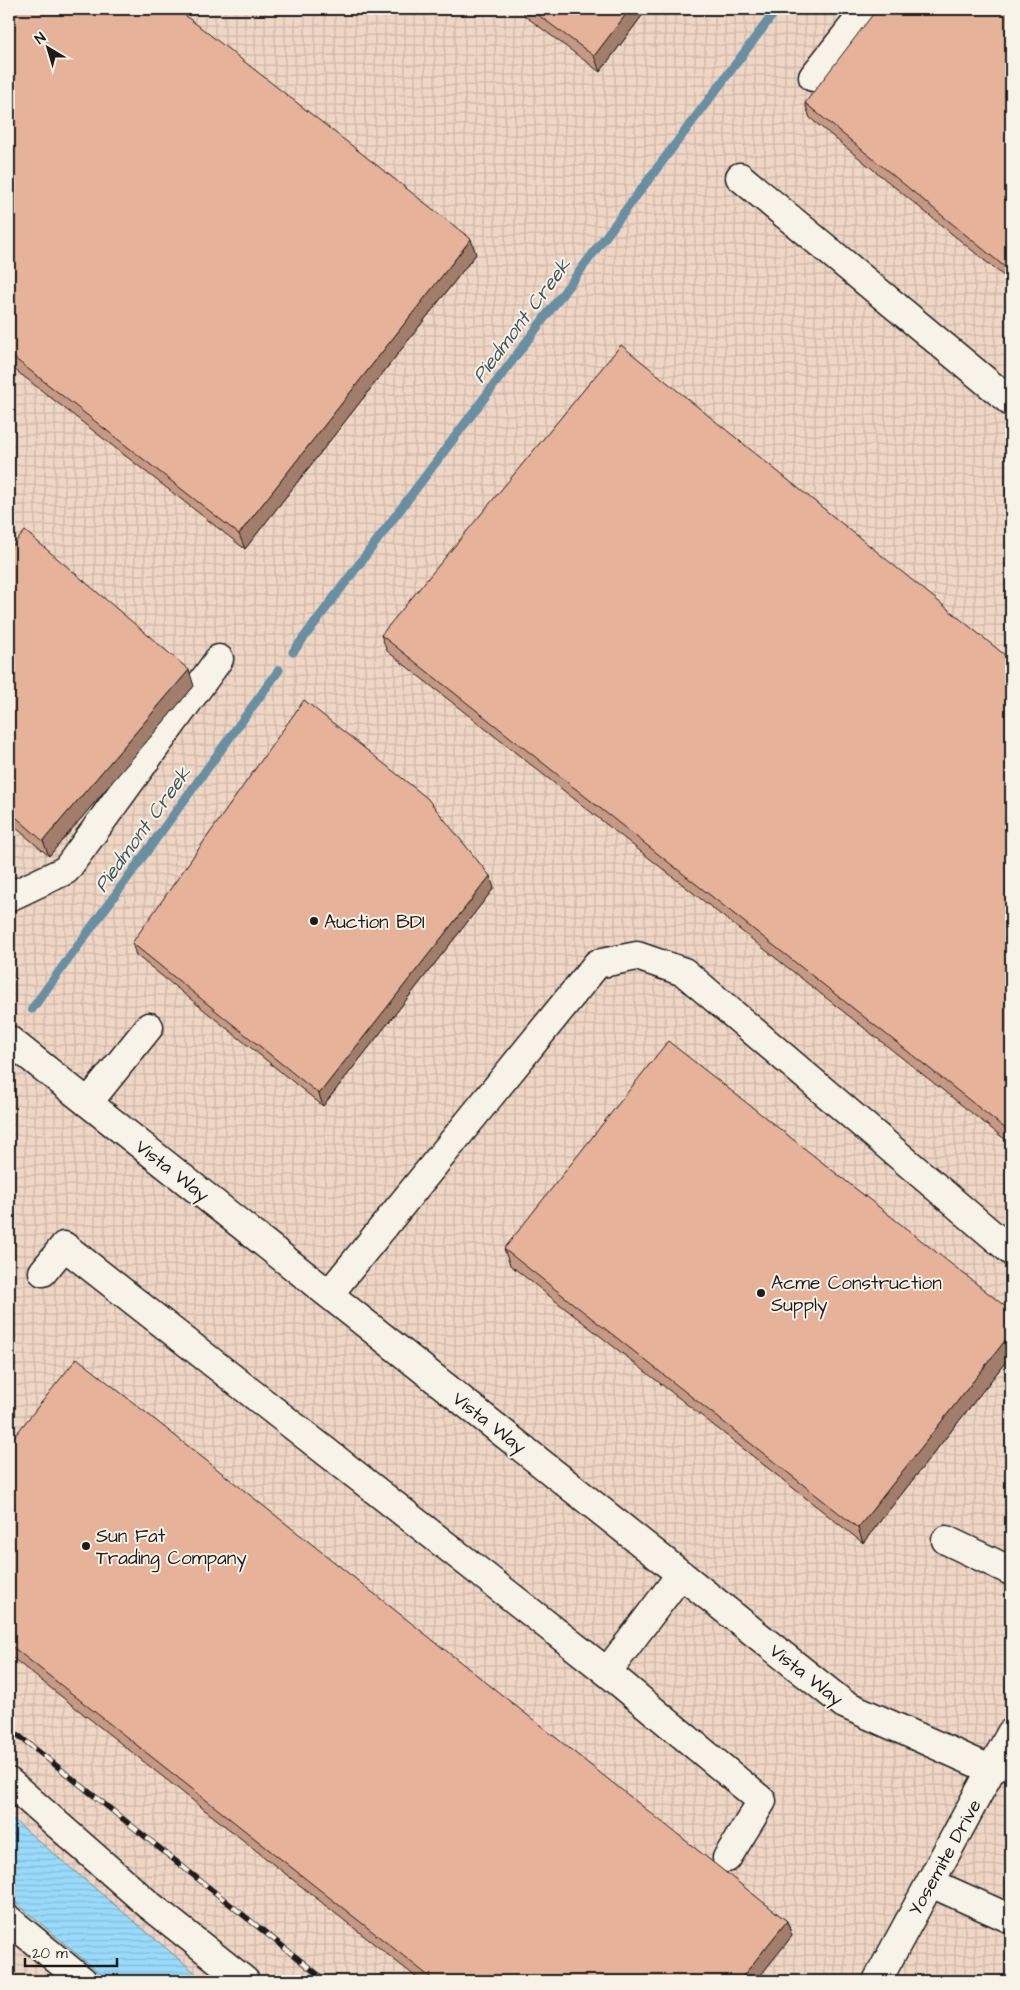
<svg xmlns="http://www.w3.org/2000/svg" width="1020" height="1990" font-family="'Architects Daughter',sans-serif">
  <style>
    .industrial { fill: url(#industrial-grid) }
    .water { fill: url(#water-rules); stroke: #678fa2 }
    .lines { fill: none; stroke-linecap: round; stroke-linejoin: round }
    .stream { stroke: #678fa2; stroke-width: 9 }
    .minor-casing { stroke: #1c1c1c; stroke-width: 31 }
    .major-casing { stroke: #1c1c1c; stroke-width: 31 }
    .minor { stroke: #f7f3e8; stroke-width: 28 }
    .major { stroke: #f7f3e8; stroke-width: 28 }
    .rail-casing { stroke: #1c1c1c; stroke-width: 5.5 }
    .rail { stroke: #f7f3e8; stroke-width: 4; stroke-dasharray: 11; stroke-linecap: butt }
    .wall { fill: #c79984; stroke: #1c1c1c }
    .shaded-wall { fill: #a27d6c; stroke: #1c1c1c }
    .building { fill: #e7b29a; stroke: #1c1c1c }
    .poi-dot { fill: #1c1c1c; stroke: #f7f3e8; stroke-width: 2 }
    .labels { text-anchor: middle; stroke-width: 4; stroke-linejoin: round; paint-order: stroke }
    .poi-label { font-size: 19px; fill: #1c1c1c; stroke: #f7f3e8; text-anchor: start }
    .street-label { font-size: 19px; fill: #1c1c1c; stroke: #f7f3e8 }
    .water-label { font-size: 20px; font-style: italic; fill: #42555f; stroke: #f7f3e8 }
  </style>
  <defs>
    <pattern id="industrial-grid" width="8" height="8" patternUnits="userSpaceOnUse" patternTransform="scale(1.25)"><rect width="8" height="8" fill="#f0d6c5"/><path d="M0 4h8M4 0v8" fill="none" stroke="#cdb7a9"/></pattern>
    <pattern id="water-rules" width="6" height="5" patternUnits="userSpaceOnUse" patternTransform="scale(1.25)"><rect width="6" height="5" fill="#99dbfb"/><path d="M0 2.5h6" fill="none" stroke="#83bbd7"/></pattern>
  </defs>
  <rect width="100%" height="100%" fill="#f4e6d8"/>
  <filter id="ink" filterUnits="userSpaceOnUse"><feTurbulence type="fractalNoise" baseFrequency=".02" numOctaves="2"/><feDisplacementMap in="SourceGraphic" scale="10" xChannelSelector="R" yChannelSelector="G"/><feConvolveMatrix kernelMatrix="1 2 1 2 8 2 1 2 1" color-interpolation-filters="sRGB"/></filter>
  <g filter="url(#ink)">
    <path class="industrial" d="M9 9H1011V1981H9Z"/>
    <path class="water" d="M9 1816 205 1981H109L9 1897Z"/>
    <g class="lines">
      <path class="stream" d="M293 652 777 9
        M32 1009 279 670"/>
      <g class="minor-casing">
        <path id="minor" d="M813 77 867 9
          M740 177 1011 402
          M9 897 66 870 219 659
          M9 1040 844 1704 992 1770
          M88 1103 149 1027
          M43 1272 64 1246 607 1672 762 1801 727 1858
          M329 1294 597 964 637 956 684 972 1011 1251
          M946 1540 1011 1571
          M607 1672 681 1574
          M9 1782 148 1904 245 1981
          M931 1883 1011 1919
          M9 1920 83 1981"/>
      </g>
      <g class="major-casing">
        <path id="major" d="M877 1981 1011 1733"/>
      </g>
      <use href="#minor" class="minor"/>
      <use href="#major" class="major"/>
      <g class="rail-casing">
        <path id="rail" d="M9 1728 326 1981"/>
      </g>
      <use href="#rail" class="rail"/>
    </g>
    <path class="wall" d="M9 9 476 254 245 549 9 365Z
      M522 9H647L600 72 525 16Z
      M1011 9V282L810 118 805 103Z
      M9 550 194 686 49 856 9 822Z
      M381 635 1011 660V1144L387 651Z
      M494 888 323 1106 136 955 132 943Z
      M504 1249 1011 1311V1355L863 1543 510 1265Z
      M9 1443 787 1921 792 1936 756 1981H421L9 1655Z"/>
    <path class="shaded-wall" d="M630 9H647L600 72 594 56Z
      M471 239 476 254 245 549 239 534Z
      M189 670 194 686 49 856 43 841Z
      M490 876 494 888 323 1106 319 1094Z
      M1011 1333V1355L863 1543 858 1528Z
      M787 1921 792 1936 756 1981H739Z"/>
    <path class="building" d="M9 9H177L471 239 239 534 9 354Z
      M530 9H630L594 56Z
      M877 9H1011V272L805 103Z
      M621 345 1011 660V1133L381 635Z
      M25 531 189 670 43 841 9 811V550Z
      M304 700 427 798 490 876 319 1094 132 943Z
      M668 1041 1011 1311V1333L858 1528 504 1249Z
      M77 1358 787 1921 739 1981H435L9 1644V1443Z"/>
  </g>
  <g class="poi-dot">
    <circle cx="314" cy="921" r="5"/>
    <circle cx="761" cy="1293" r="5"/>
    <circle cx="86" cy="1546" r="5"/>
  </g>
  <g class="labels">
    <g class="poi-label">
      <text x="324" y="928">Auction BDI</text>
      <text x="771" y="1289">Acme Construction<tspan x="771" dy="22">Supply</tspan></text>
      <text x="96" y="1542">Sun Fat<tspan x="96" dy="22">Trading Company</tspan></text>
    </g>
    <g class="street-label">
      <text transform="translate(173 1170) rotate(38)" y="7">Vista Way</text>
      <text transform="translate(490 1422) rotate(38)" y="7">Vista Way</text>
      <text transform="translate(807 1674) rotate(38)" y="7">Vista Way</text>
      <text transform="translate(944 1857) rotate(-61)" y="7">Yosemite Drive</text>
    </g>
    <g class="water-label">
      <text transform="translate(521 320) rotate(-53)" y="7">Piedmont Creek</text>
      <text transform="translate(142 829) rotate(-54)" y="7">Piedmont Creek</text>
    </g>
  </g>
  <rect width="1020" height="1990" fill="none" stroke="#f7f3e8" stroke-width="30"/>
  <rect x="15" y="15" width="990" height="1960" fill="none" stroke="#1c1c1c" stroke-width="2" filter="url(#ink)"/>
  <g transform="translate(48 48) rotate(322)" stroke="#f7f3e8" stroke-width="4" paint-order="stroke">
  <path d="M0-4L9 19L0 12L-9 19Z" fill="#1c1c1c"/>
  <text y="-8" font-size="14" font-weight="bold" text-anchor="middle" fill="#1c1c1c">N</text>
  </g>
  <path d="M25 1958v8h92v-8" fill="none" stroke="#1c1c1c" stroke-width="2.5"/>
  <text x="32" y="1958" font-size="15" fill="#1c1c1c" stroke="#f7f3e8" stroke-width="4" paint-order="stroke">20 m</text>
</svg>
